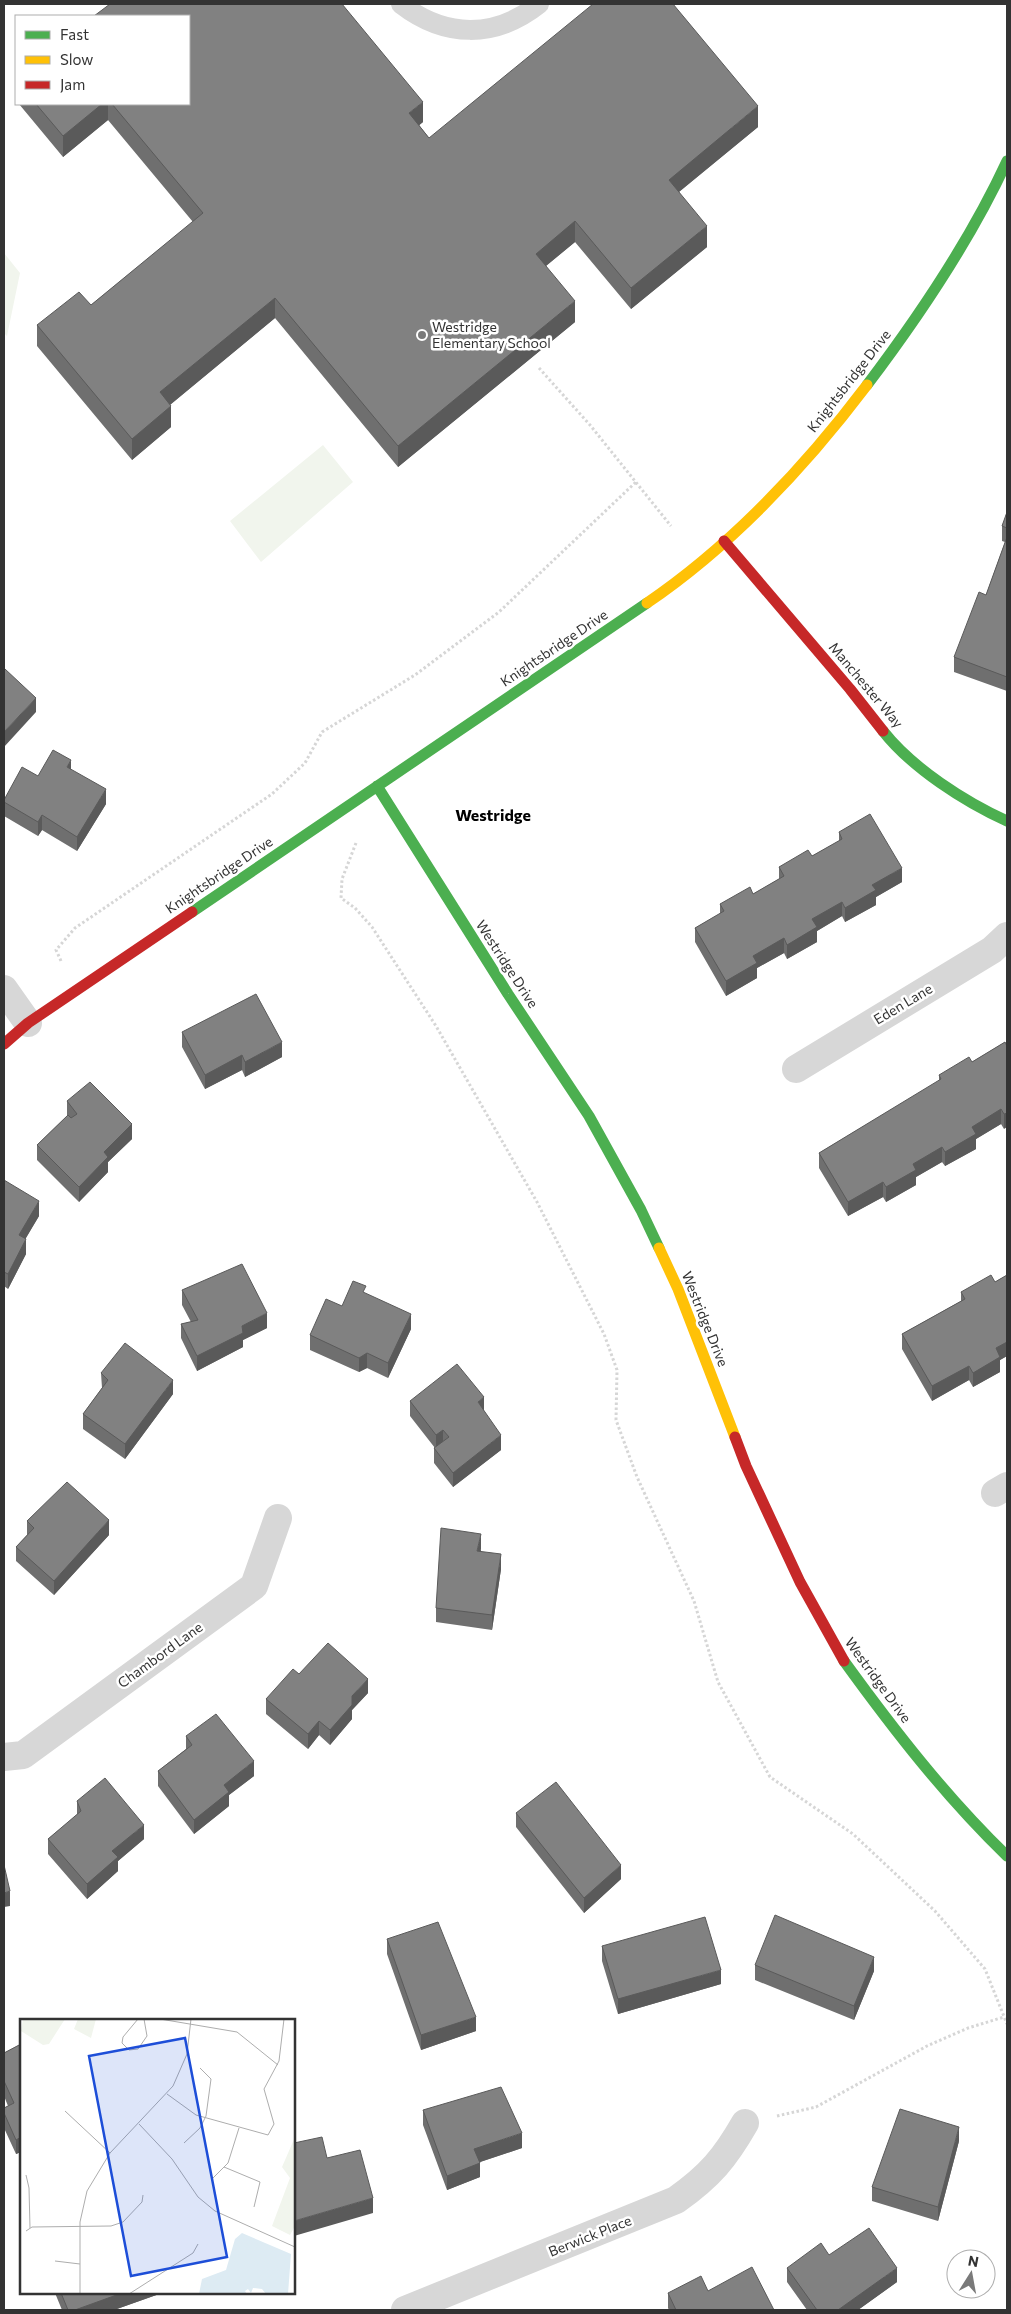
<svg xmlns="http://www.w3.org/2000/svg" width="1011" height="2314" font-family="Commissioner,sans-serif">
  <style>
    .green { fill: #f1f5ed }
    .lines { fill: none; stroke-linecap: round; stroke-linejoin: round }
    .path { stroke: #d6d6d6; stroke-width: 3; stroke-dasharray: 2.5 2.5; stroke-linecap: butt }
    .lane { stroke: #d7d7d7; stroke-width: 20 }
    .street { stroke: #d7d7d7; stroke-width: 28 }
    .fast { stroke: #4caf50; stroke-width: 11 }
    .slow { stroke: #ffc107; stroke-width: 11 }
    .jam { stroke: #c62828; stroke-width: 11 }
    .wall { fill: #6f6f6f }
    .shaded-wall { fill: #5a5a5a }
    .building { fill: #818181; stroke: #5a5a5a }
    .poi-dot { fill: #7a7a7a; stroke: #fff; stroke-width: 2 }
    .labels { text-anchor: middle; stroke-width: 5; stroke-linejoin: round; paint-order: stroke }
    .poi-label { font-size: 14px; fill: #333; stroke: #fff; text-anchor: start }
    .street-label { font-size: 14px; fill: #333; stroke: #fff }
    .quarter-label { font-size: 16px; font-weight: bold; fill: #000; stroke: #fff }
    .inset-road { fill: none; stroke: #adadad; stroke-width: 1 }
    .view { fill: #1d4ed8; fill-opacity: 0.15; stroke: #1d4ed8; stroke-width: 2.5 }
    .inset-edge { fill: none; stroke: #333; stroke-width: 2.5 }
  </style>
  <rect width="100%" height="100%" fill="#fff"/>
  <path class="green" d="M4 253 20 273 7 336 4 333Z
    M323 445 353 482 261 562 230 521Z"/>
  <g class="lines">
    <path class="path" d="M539 368 590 425 671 526
      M356 843 342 879 341 898 355 908 372 927 436 1026 537 1202 604 1334 617 1370 616 1420 637 1477 694 1601 718 1682 770 1777 853 1834 935 1911 985 1969 1007 2024
      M61 961 56 950 75 928 272 794 305 763 322 732 415 675 499 612 637 481
      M777 2116 816 2107 927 2046 968 2028 1004 2017"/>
    <path class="lane" d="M401 4C445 38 495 39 539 4"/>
    <path class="street" d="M4 989 28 1023
      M796 1069 992 950 1007 936
      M995 1493 1007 1486
      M4 1757 23 1755 254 1586 278 1518
      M405 2310 676 2200C710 2176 725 2158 745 2123"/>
    <path class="fast" d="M867 385C920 315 970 241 1007 161
      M883 731C912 768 965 802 1007 821
      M377 786 508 994 589 1116 641 1210 659 1248
      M192 912 647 603
      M844 1661C894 1730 946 1797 1007 1856"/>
    <path class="slow" d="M647 603C732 545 805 467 867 385
      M659 1248 678 1289 735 1437"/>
    <path class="jam" d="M724 541 850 689 883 731
      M4 1044 28 1023 192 912
      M735 1437 746 1466 800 1582 844 1661"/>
  </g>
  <path class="wall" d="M19 104H189L423 122 419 125 429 138 758 127 679 192 707 247 631 309 575 242 546 266 575 322 398 467 275 318 170 405 171 427 132 460 37 346V325L91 305 193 222 108 120 63 157Z
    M1007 512V691L954 672V657L986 595 1005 542 1002 541V526Z
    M71 770 106 804 77 851 42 830 38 836 4 816V800L38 776Z
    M839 832 902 882 876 897V905L845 922 842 916 817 931V942L787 959 784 953 757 968V978L726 996 695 942V928L720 914V904L753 894 779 879V867L812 856 839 841Z
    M182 1032 282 1057 245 1077 242 1070 205 1089 182 1047Z
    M1005 1042 1004 1129 1001 1124 976 1139V1149L945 1166 942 1162 916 1177V1185L886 1202 883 1197 848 1216 819 1168V1153L939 1081V1075L972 1062Z
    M67 1101 132 1139 108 1162V1172L79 1202 37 1160V1145L67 1116Z
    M4 1180 39 1216 25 1239 26 1254 8 1289 4 1286Z
    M1007 1275V1356L1000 1360V1372L973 1387 969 1380 932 1401 902 1349V1334L961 1301V1292L995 1282Z
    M182 1290 267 1328 243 1340V1347L197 1371 181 1338V1324L191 1322 182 1305Z
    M366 1294 411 1329 388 1378 367 1368 359 1372 310 1350V1335L342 1306Z
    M101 1373 173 1394 125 1459 83 1429V1414L102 1388Z
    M410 1401 501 1450 453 1487 434 1463V1448H435L410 1416Z
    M27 1521 109 1535 54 1595 16 1561V1547L27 1535Z
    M481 1549V1551L501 1569 492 1630 436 1622V1608Z
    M299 1674 368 1693 352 1710V1719L330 1745 319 1735 308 1749 266 1714V1699Z
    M186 1736 254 1776 229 1795V1806L194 1834 158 1786V1771L186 1749Z
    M77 1801 144 1839 118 1861V1871L87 1899 48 1854V1839L77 1815Z
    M516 1813 621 1879 584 1913 516 1827Z
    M387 1939 476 2031 421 2050 387 1954Z
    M602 1946 721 1984 618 2014 602 1961Z
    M755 1965 874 1971 854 2020 755 1980Z
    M21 2044V2152L16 2154 4 2128V2108L8 2106 4 2096V2053Z
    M423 2110 522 2148 480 2162V2177L447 2190 423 2125Z
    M959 2141 938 2221 872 2201V2187Z
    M829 2255 897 2282 858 2310H807L787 2282V2268Z
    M55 2293H162L114 2310H62Z
    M668 2293 774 2310H669L668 2308Z"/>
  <path class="shaded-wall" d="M423 102V122L409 134V113Z
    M102 104H108V120L63 157V136Z
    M758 106V127L669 200V180Z
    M575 221V242L536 274V254Z
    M707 226V247L631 309V288Z
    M275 298V318L160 413V392Z
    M575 301V322L398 467V446Z
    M171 406V427L132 460V439Z
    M36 698V712L4 747V732Z
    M71 760V775L67 767Z
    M106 789V804L77 851V837Z
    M42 815V830L38 836V822Z
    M902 868V882L876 897V905L845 922V908L872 885Z
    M842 902V916L817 931V942L787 959V945L812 919Z
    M784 938V953L757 968V978L726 996V981L753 956Z
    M282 1042V1057L245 1077V1062Z
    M242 1055V1070L205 1089V1075Z
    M1001 1109V1124L976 1139V1149L945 1166V1152L972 1127Z
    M1007 1113V1127L1004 1129V1114Z
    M132 1124V1139L108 1162V1172L79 1202V1187L104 1152Z
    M942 1147V1162L916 1177V1185L886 1202V1187L913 1164Z
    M883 1182V1197L848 1216V1202Z
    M39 1201V1216L19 1250V1235Z
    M26 1239V1254L8 1289V1274Z
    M267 1313V1328L243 1340V1347L197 1371V1356L242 1326Z
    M411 1314V1329L388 1378V1363Z
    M1007 1342V1356L1000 1360V1372L973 1387V1373L996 1348Z
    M367 1353V1368L359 1372V1358Z
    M969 1366V1380L932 1401V1386Z
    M173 1380V1394L125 1459V1444Z
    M484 1397V1412L478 1402Z
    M443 1430V1444L436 1449V1435Z
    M501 1435V1450L453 1487V1473Z
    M109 1520V1535L54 1595V1581Z
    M481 1534V1549L477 1565V1551Z
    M501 1554V1569L492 1630V1615Z
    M368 1679V1693L352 1710V1719L330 1745V1730L352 1696Z
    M319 1721V1735L308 1749V1734Z
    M254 1761V1776L229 1795V1806L194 1834V1820L224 1785Z
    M144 1825V1839L118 1861V1871L87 1899V1884L112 1851Z
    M621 1865V1879L584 1913V1898Z
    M10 1891V1906L4 1907V1893Z
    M874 1957V1971L854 2020V2006Z
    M721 1970V1984L618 2014V1999Z
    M476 2017V2031L421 2050V2035Z
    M959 2127V2141L938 2221V2207Z
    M522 2133V2148L474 2164V2149Z
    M21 2137V2152L16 2154V2140Z
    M480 2163V2177L447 2190V2176Z
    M373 2198V2213L294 2236V2221Z
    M897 2268V2282L858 2310H838Z
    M122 2293H162L114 2310H75Z"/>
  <path class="building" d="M110 4H342L423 102 409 113 429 138 593 4H673L758 106 669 180 707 226 631 288 575 221 536 254 575 301 398 446 275 298 160 392 171 406 132 439 37 325 79 292 91 305 203 213 112 104H189V16H94Z
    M36 104H102L63 136Z
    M1007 512V528L1002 526Z
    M1007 537V677L954 657 979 592 986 595Z
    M5 669 36 698 4 732V670Z
    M53 750 71 760 67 767 106 789 77 837 42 815 38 822 4 802V800L22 767 38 776Z
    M870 814 902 868 872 885 876 890 845 908 842 902 812 919 817 927 787 945 784 938 753 956 757 963 726 981 695 928 724 911 720 904 750 887 753 894 784 876 779 867 808 850 812 856 842 839 839 832Z
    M256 994 282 1042 245 1062 242 1055 205 1075 182 1032Z
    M1005 1042 1007 1046V1113L1004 1114 1001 1109 972 1127 976 1134 945 1152 942 1147 913 1164 916 1170 886 1187 883 1182 848 1202 819 1153 941 1079 939 1075 969 1057 972 1062Z
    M90 1082 132 1124 104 1152 108 1157 79 1187 37 1145 68 1115 71 1118 77 1114 67 1101Z
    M4 1180 39 1201 19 1235 26 1239 8 1274 4 1272Z
    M242 1264 267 1313 242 1326 243 1333 197 1356 181 1324 198 1320 182 1290Z
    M991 1275 995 1282 1007 1275V1342L996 1348 1000 1357 973 1373 969 1366 932 1386 902 1334 965 1299 961 1292Z
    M353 1281 366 1286 363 1292 411 1314 388 1363 367 1353 359 1358 310 1335 326 1299 342 1306Z
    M125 1343 173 1380 125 1444 83 1414 108 1380 101 1373Z
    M457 1364 484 1397 478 1402 501 1435 453 1473 434 1448 449 1437 443 1430 436 1435 410 1401Z
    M67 1482 109 1520 54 1581 16 1547 34 1528 27 1521Z
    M441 1528 481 1534 477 1551 501 1554 492 1615 436 1608Z
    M328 1643 368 1679 352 1696V1705L330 1730 319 1721 308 1734 266 1699 293 1669 299 1674Z
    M216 1714 254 1761 224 1785 229 1792 194 1820 158 1771 192 1745 186 1736Z
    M105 1778 144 1825 112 1851 118 1857 87 1884 48 1839 81 1811 77 1801Z
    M556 1782 621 1865 584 1898 516 1813Z
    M4 1865 10 1891 4 1893Z
    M775 1915 874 1957 854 2006 755 1965Z
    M705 1917 721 1970 618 1999 602 1946Z
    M438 1922 476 2017 421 2035 387 1939Z
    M21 2044V2137L16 2140 4 2113V2108L14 2103 4 2081V2053Z
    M501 2087 522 2133 474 2149 480 2163 447 2176 423 2110Z
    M900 2109 959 2127 938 2207 872 2187Z
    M322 2137 327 2158 360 2150 373 2198 294 2221V2143Z
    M869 2228 897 2268 838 2310H817L787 2268 821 2243 829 2255Z
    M752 2267 774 2310H676L668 2293 701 2276 708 2291Z
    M61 2293H122L75 2310H68Z"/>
  <circle class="poi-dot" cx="422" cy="335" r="5"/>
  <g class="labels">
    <g class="poi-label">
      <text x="432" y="332">Westridge<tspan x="432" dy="16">Elementary School</tspan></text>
    </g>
    <g class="street-label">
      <text transform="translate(849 381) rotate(-52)" y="5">Knightsbridge Drive</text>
      <text transform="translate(554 648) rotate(-34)" y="5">Knightsbridge Drive</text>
      <text transform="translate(866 685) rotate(50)" y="5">Manchester Way</text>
      <text transform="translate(219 875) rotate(-34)" y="5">Knightsbridge Drive</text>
      <text transform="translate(507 964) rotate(57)" y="5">Westridge Drive</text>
      <text transform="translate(903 1004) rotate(-31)" y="5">Eden Lane</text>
      <text transform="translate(705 1319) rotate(68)" y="5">Westridge Drive</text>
      <text transform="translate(160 1655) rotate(-36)" y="5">Chambord Lane</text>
      <text transform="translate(878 1680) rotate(54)" y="5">Westridge Drive</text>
      <text transform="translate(590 2236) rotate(-22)" y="5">Berwick Place</text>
    </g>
    <g class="quarter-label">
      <text x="493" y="821">Westridge</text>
    </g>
  </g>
  <g transform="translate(20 2019)">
    <rect width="275" height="275" fill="#fff"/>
    <path d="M3 0H45L29 25 23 26 1 12ZM58 0H76L71 19 54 10ZM275 65V207L270 216 252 207 270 159 262 148 275 118Z" fill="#f1f5ed"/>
    <path d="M222 214 271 235 268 275H246L242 270 233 269 231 274 228 270 225 272 227 275H179L182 260 206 251 215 220Z" fill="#ddebf3"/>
    <path class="inset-road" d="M118 0 103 18 102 24 109 31 118 30 127 17 124 0M140 0 217 13 258 46M147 75 176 96 248 116 254 105 244 70 259 42 264 0M45 92 90 134M119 105 152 140 178 178 195 192 275 228M164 124 180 109 186 97 191 60 180 49M204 148 240 163 234 188M6 156 9 169 10 209M191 161 208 144 219 109M6 212 12 208 91 207 103 203 122 183 123 176M35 242 60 245M60 275V203L67 172 90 134 153 67 167 35 171 0M109 275 173 234 178 225"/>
    <path class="view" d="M165 19 207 238 111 257 69 37Z"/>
    <rect width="275" height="275" class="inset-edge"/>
  </g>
  <rect width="1011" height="2314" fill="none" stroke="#333333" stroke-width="10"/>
  <rect x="15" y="15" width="175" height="90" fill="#ffffff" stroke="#adadad"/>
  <rect x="25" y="31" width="25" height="8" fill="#4caf50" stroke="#adadad"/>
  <text x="60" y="40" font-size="15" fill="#333333">Fast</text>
  <rect x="25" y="56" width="25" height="8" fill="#ffc107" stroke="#adadad"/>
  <text x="60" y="65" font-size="15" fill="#333333">Slow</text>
  <rect x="25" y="81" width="25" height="8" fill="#c62828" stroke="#adadad"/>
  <text x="60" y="90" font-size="15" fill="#333333">Jam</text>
  <g transform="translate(971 2274) rotate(11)"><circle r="24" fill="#ffffff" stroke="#adadad"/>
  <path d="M0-4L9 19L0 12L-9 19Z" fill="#7a7a7a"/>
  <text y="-8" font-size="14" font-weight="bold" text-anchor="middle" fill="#333333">N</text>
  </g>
</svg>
